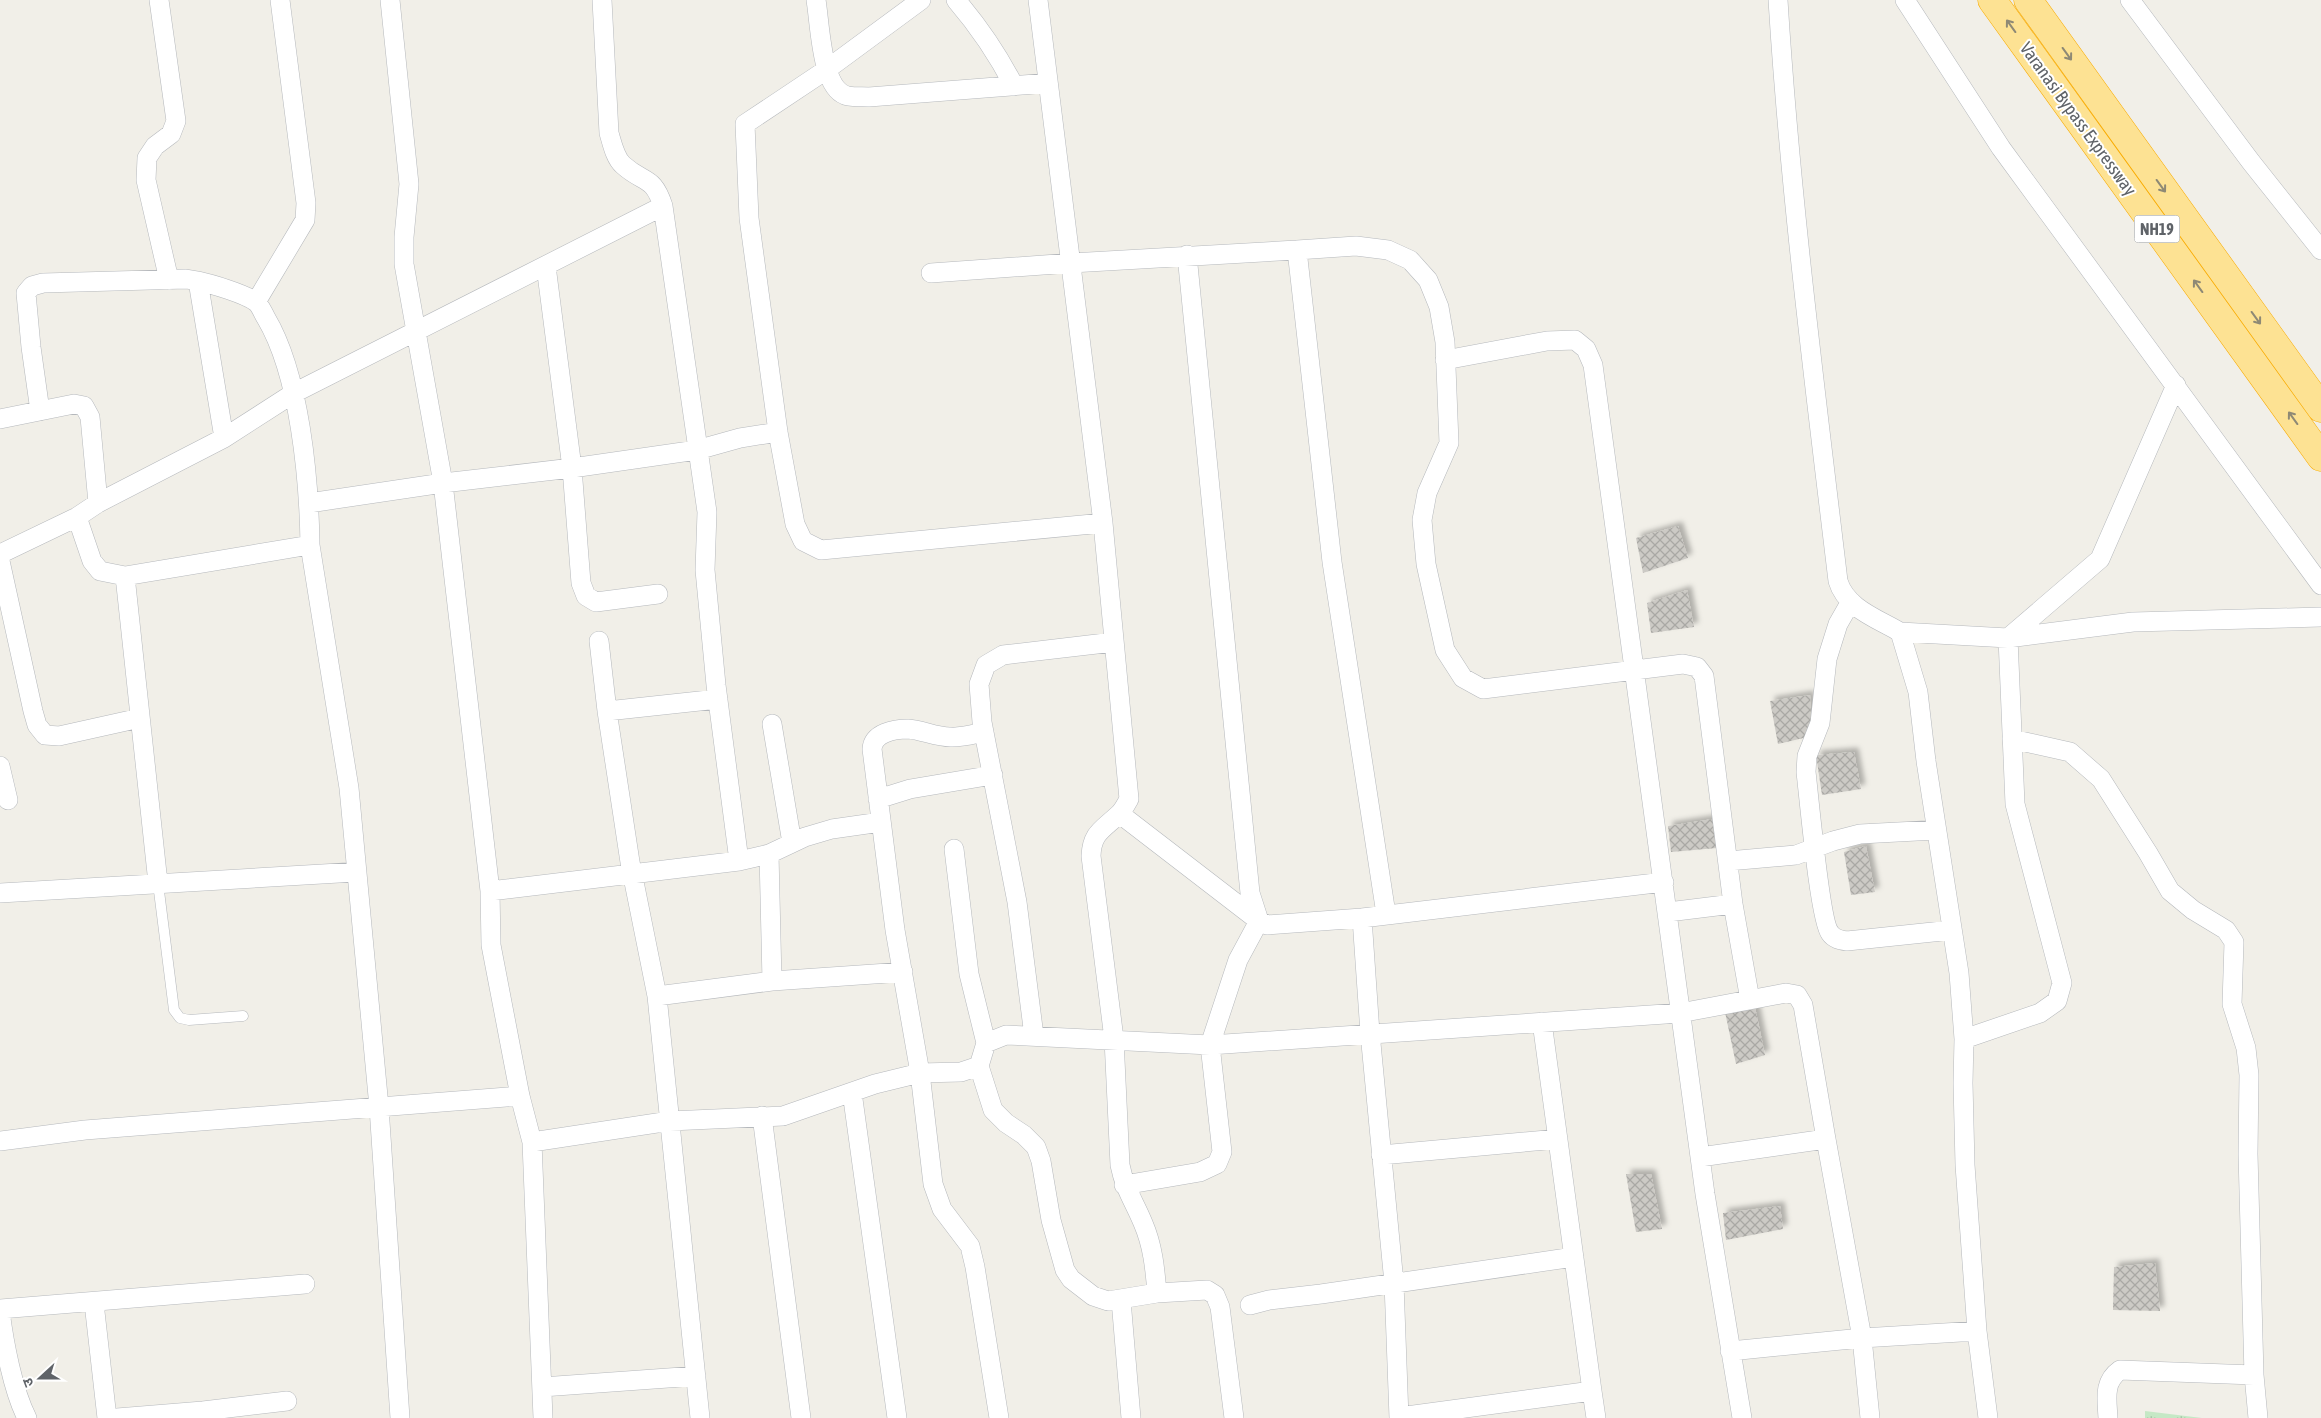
<svg xmlns="http://www.w3.org/2000/svg" width="2321" height="1418" font-family="'Asap Condensed','Noto Sans Devanagari',sans-serif">
  <style>
    .grass { fill: url(#grass-tufts) }
    .building { fill: url(#building-cross-hatch); filter: url(#shadow) }
    .lines { fill: none; stroke-linecap: round; stroke-linejoin: round }
    .lane-casing { stroke: #b5b8bc; stroke-width: 11 }
    .street-casing { stroke: #b5b8bc; stroke-width: 20 }
    .highway-casing { stroke: #f9ab00; stroke-width: 29 }
    .lane { stroke: #fff; stroke-width: 10 }
    .street { stroke: #fff; stroke-width: 19 }
    .highway { stroke: #fde293; stroke-width: 28 }
    .oneway { stroke: #8e8975 }
    .labels { text-anchor: middle; stroke-width: 4; stroke-linejoin: round; paint-order: stroke }
    .shield { fill: #fff; stroke: #8f9295; stroke-width: 1 }
    .shield-label { font-size: 16px; font-weight: bold; fill: #5f6368 }
    .street-label { font-size: 18px; fill: #5f6368; stroke: #fff }
  </style>
  <defs>
    <pattern id="grass-tufts" width="24" height="20" patternUnits="userSpaceOnUse" patternTransform="scale(1.25)"><rect width="24" height="20" fill="#c5e8c5"/><path d="M3 7l-1-3M5 7V3M7 7l1-3M15 17l-1-3M17 17v-4M19 17l1-3" fill="none" stroke="#a3c0a4"/></pattern>
    <pattern id="building-cross-hatch" width="8" height="8" patternUnits="userSpaceOnUse" patternTransform="scale(1.25)"><rect width="8" height="8" fill="#cccac5"/><path d="M0 0l8 8M0 8l8-8" fill="none" stroke="#a9a8a4"/></pattern>
    <filter id="shadow"><feDropShadow dx="4.5" dy="-4.5" stdDeviation="2.5" flood-color="#0004"/></filter>
  </defs>
  <rect width="100%" height="100%" fill="#f1efe8"/>
  <path class="grass" d="M2145 1411 2202 1418H2145Z"/>
  <path class="building" d="M1678 526 1688 558 1643 573 1636 538Z
    M1687 590 1694 627 1651 633 1647 603Z
    M1810 695 1812 736 1778 744 1770 701Z
    M1854 752 1861 789 1822 795 1816 755Z
    M1713 819 1717 848 1671 852 1668 826Z
    M1866 846 1875 892 1851 895 1844 852Z
    M1755 1007 1765 1055 1736 1064 1725 1012Z
    M1626 1174H1651L1662 1229 1636 1232Z
    M1780 1206 1783 1229 1726 1240 1723 1213Z
    M2155 1263 2160 1311 2113 1310 2114 1267Z"/>
  <g class="lines">
    <g class="lane-casing">
      <path id="lane" d="M158 883 174 1010 180 1018 189 1020 243 1016"/>
    </g>
    <g class="street-casing">
      <path id="street" d="M159 0 176 121 171 134 155 146 147 158 146 180 169 280
        M390 0 409 184 404 237V264L443 483 490 891 491 945 520 1096
        M602 0 609 133C612 143 615 158 623 165 644 184 653 175 663 206L707 512 705 570 716 685 739 861
        M816 0C820 23 821 86 845 95 851 98 862 96 869 97L1048 83
        M921 0 826 70 745 124 749 218 778 432 795 524 803 541 821 550 1103 523
        M956 0C980 28 997 53 1014 86
        M1038 0 1103 523 1129 799C1126 804 1123 811 1118 815 1102 830 1092 833 1091 856L1114 1039 1120 1165C1125 1190 1134 1201 1143 1223 1153 1246 1155 1269 1157 1293
        M1778 0C1790 194 1815 388 1838 581 1846 608 1876 618 1900 632L1918 692 1926 761 1959 973 1964 1039 1963 1083 1965 1165 1977 1331
        M1905 0 2001 148 2321 585
        M2130 0 2251 162 2321 250
        M1297 250 1356 246 1388 250 1410 260 1428 280 1439 307 1445 342 1449 443 1427 493 1422 520 1426 564 1445 650 1463 678 1483 689 1683 664 1697 667 1704 676 1733 904 1750 1000
        M1187 255 1250 893 1259 921 1267 925 1362 918 1664 882
        M546 266 572 468 581 583 586 596 596 602 658 594
        M931 273 1071 263 1297 250 1332 562 1386 914
        M256 302 305 220 306 203 280 0
        M1445 360 1547 341 1575 340 1586 349 1593 365 1705 1194 1742 1418
        M40 411 31 347 26 293 32 286 43 283 186 279 198 281 224 438
        M0 419 74 404 84 406 90 417 98 503
        M309 503 443 483 572 468 697 450 740 438 778 432
        M77 517 92 561 100 571 125 576 310 545C309 479 300 375 266 318 263 313 260 305 256 302 245 294 212 284 198 281
        M310 545 349 788 379 1107 400 1418
        M0 554 77 517 98 503 224 438 294 393 663 206
        M0 561 33 711 37 725 45 735 59 736 140 718
        M125 576 158 883
        M1850 603 1838 624 1827 659 1820 723 1807 756 1806 772C1809 797 1820 921 1830 933 1834 939 1840 940 1847 941L1952 930
        M1900 632 2008 638 2133 622 2321 617
        M599 641 607 711 630 862 657 996 700 1418
        M607 711 718 699
        M772 724 792 843
        M984 732C974 734 961 738 950 737 936 737 922 730 908 729 894 729 873 733 872 749L895 930 920 1073 933 1184 942 1209 970 1246 975 1267 999 1418
        M2012 739 2070 752 2101 779 2148 853 2170 891 2193 910 2226 930 2234 942 2232 1004 2246 1048 2249 1075 2248 1154 2254 1375 2258 1418
        M0 766 8 800
        M878 799 910 789 993 775
        M1120 814 1259 921 1238 960 1210 1045 1222 1152 1217 1164 1200 1172 1124 1185
        M954 849 969 974 986 1043
        M769 854 772 981
        M1728 861 1796 855 1833 841 1860 834 1936 830
        M490 891 739 861 769 854 805 837 832 829 881 822
        M0 893 356 872
        M1668 912 1733 904
        M1362 918 1370 1033 1394 1283 1399 1418
        M657 996 772 981 903 972
        M1034 1036 1017 902 982 722 979 684 986 665 1003 655 1114 642
        M1964 1039 2040 1013 2057 1001 2062 983 2015 804 2008 638 2100 559 2176 385
        M979 1066 993 1110 1006 1123 1024 1135 1036 1147 1041 1161 1051 1220 1065 1270 1071 1279 1093 1296 1108 1301 1157 1293 1207 1290 1215 1295 1220 1307 1234 1418
        M852 1092 897 1418
        M762 1116 801 1418
        M0 1141 85 1130 520 1096 532 1142 670 1121 783 1116 875 1084 920 1073 961 1072 979 1066 986 1043 1006 1035 1210 1045 1680 1013 1786 993 1797 995 1803 1005 1826 1139
        M532 1142 543 1418
        M1381 1155 1558 1139
        M1700 1157 1826 1139 1862 1338 1977 1331 1988 1418
        M1121 1300 1131 1418
        M94 1303 107 1418
        M1250 1305 1269 1300 1321 1294 1574 1257
        M0 1309 305 1284
        M0 1311C4 1343 13 1391 27 1418
        M1730 1351 1862 1338 1870 1418
        M542 1387 696 1376
        M1592 1391 1596 1418
        M1399 1417 1592 1391 1542 1022
        M117 1418 203 1411 287 1401
        M2108 1418C2107 1399 2103 1382 2120 1370L2254 1375"/>
    </g>
    <g class="highway-casing">
      <path id="highway" d="M1992 0 2321 457
        M2028 0 2321 408"/>
    </g>
    <use href="#lane" class="lane"/>
    <use href="#street" class="street"/>
    <use href="#highway" class="highway"/>
  </g>
  <defs><path id="oneway-shaft" d="M-6 0H5M1.5-3L5.5 0L1.5 3" fill="none" stroke-width="1.6" stroke-linecap="round" stroke-linejoin="round" transform="scale(1.25)"/></defs>
  <g class="oneway">
    <use href="#oneway-shaft" transform="translate(2011 26) rotate(-126)"/>
    <use href="#oneway-shaft" transform="translate(2067 54) rotate(54)"/>
    <use href="#oneway-shaft" transform="translate(2161 186) rotate(54)"/>
    <use href="#oneway-shaft" transform="translate(2198 286) rotate(-126)"/>
    <use href="#oneway-shaft" transform="translate(2256 318) rotate(54)"/>
    <use href="#oneway-shaft" transform="translate(2293 418) rotate(-126)"/>
  </g>
  <g class="labels">
    <rect class="shield" x="2134.5" y="215.5" width="45" height="27" rx="4"/>
    <g class="shield-label">
      <text x="2157" y="235">NH19</text>
    </g>
    <g class="street-label">
      <text transform="translate(2078 119) rotate(54)" y="6">Varanasi Bypass Expressway</text>
    </g>
  </g>
  <g transform="translate(40 1378) rotate(249)" stroke="#ffffff" stroke-width="4" paint-order="stroke">
  <path d="M0-4L9 19L0 12L-9 19Z" fill="#5f6368"/>
  <text y="-8" font-size="14" font-weight="bold" text-anchor="middle" fill="#5f6368">उ</text>
  </g>
</svg>
